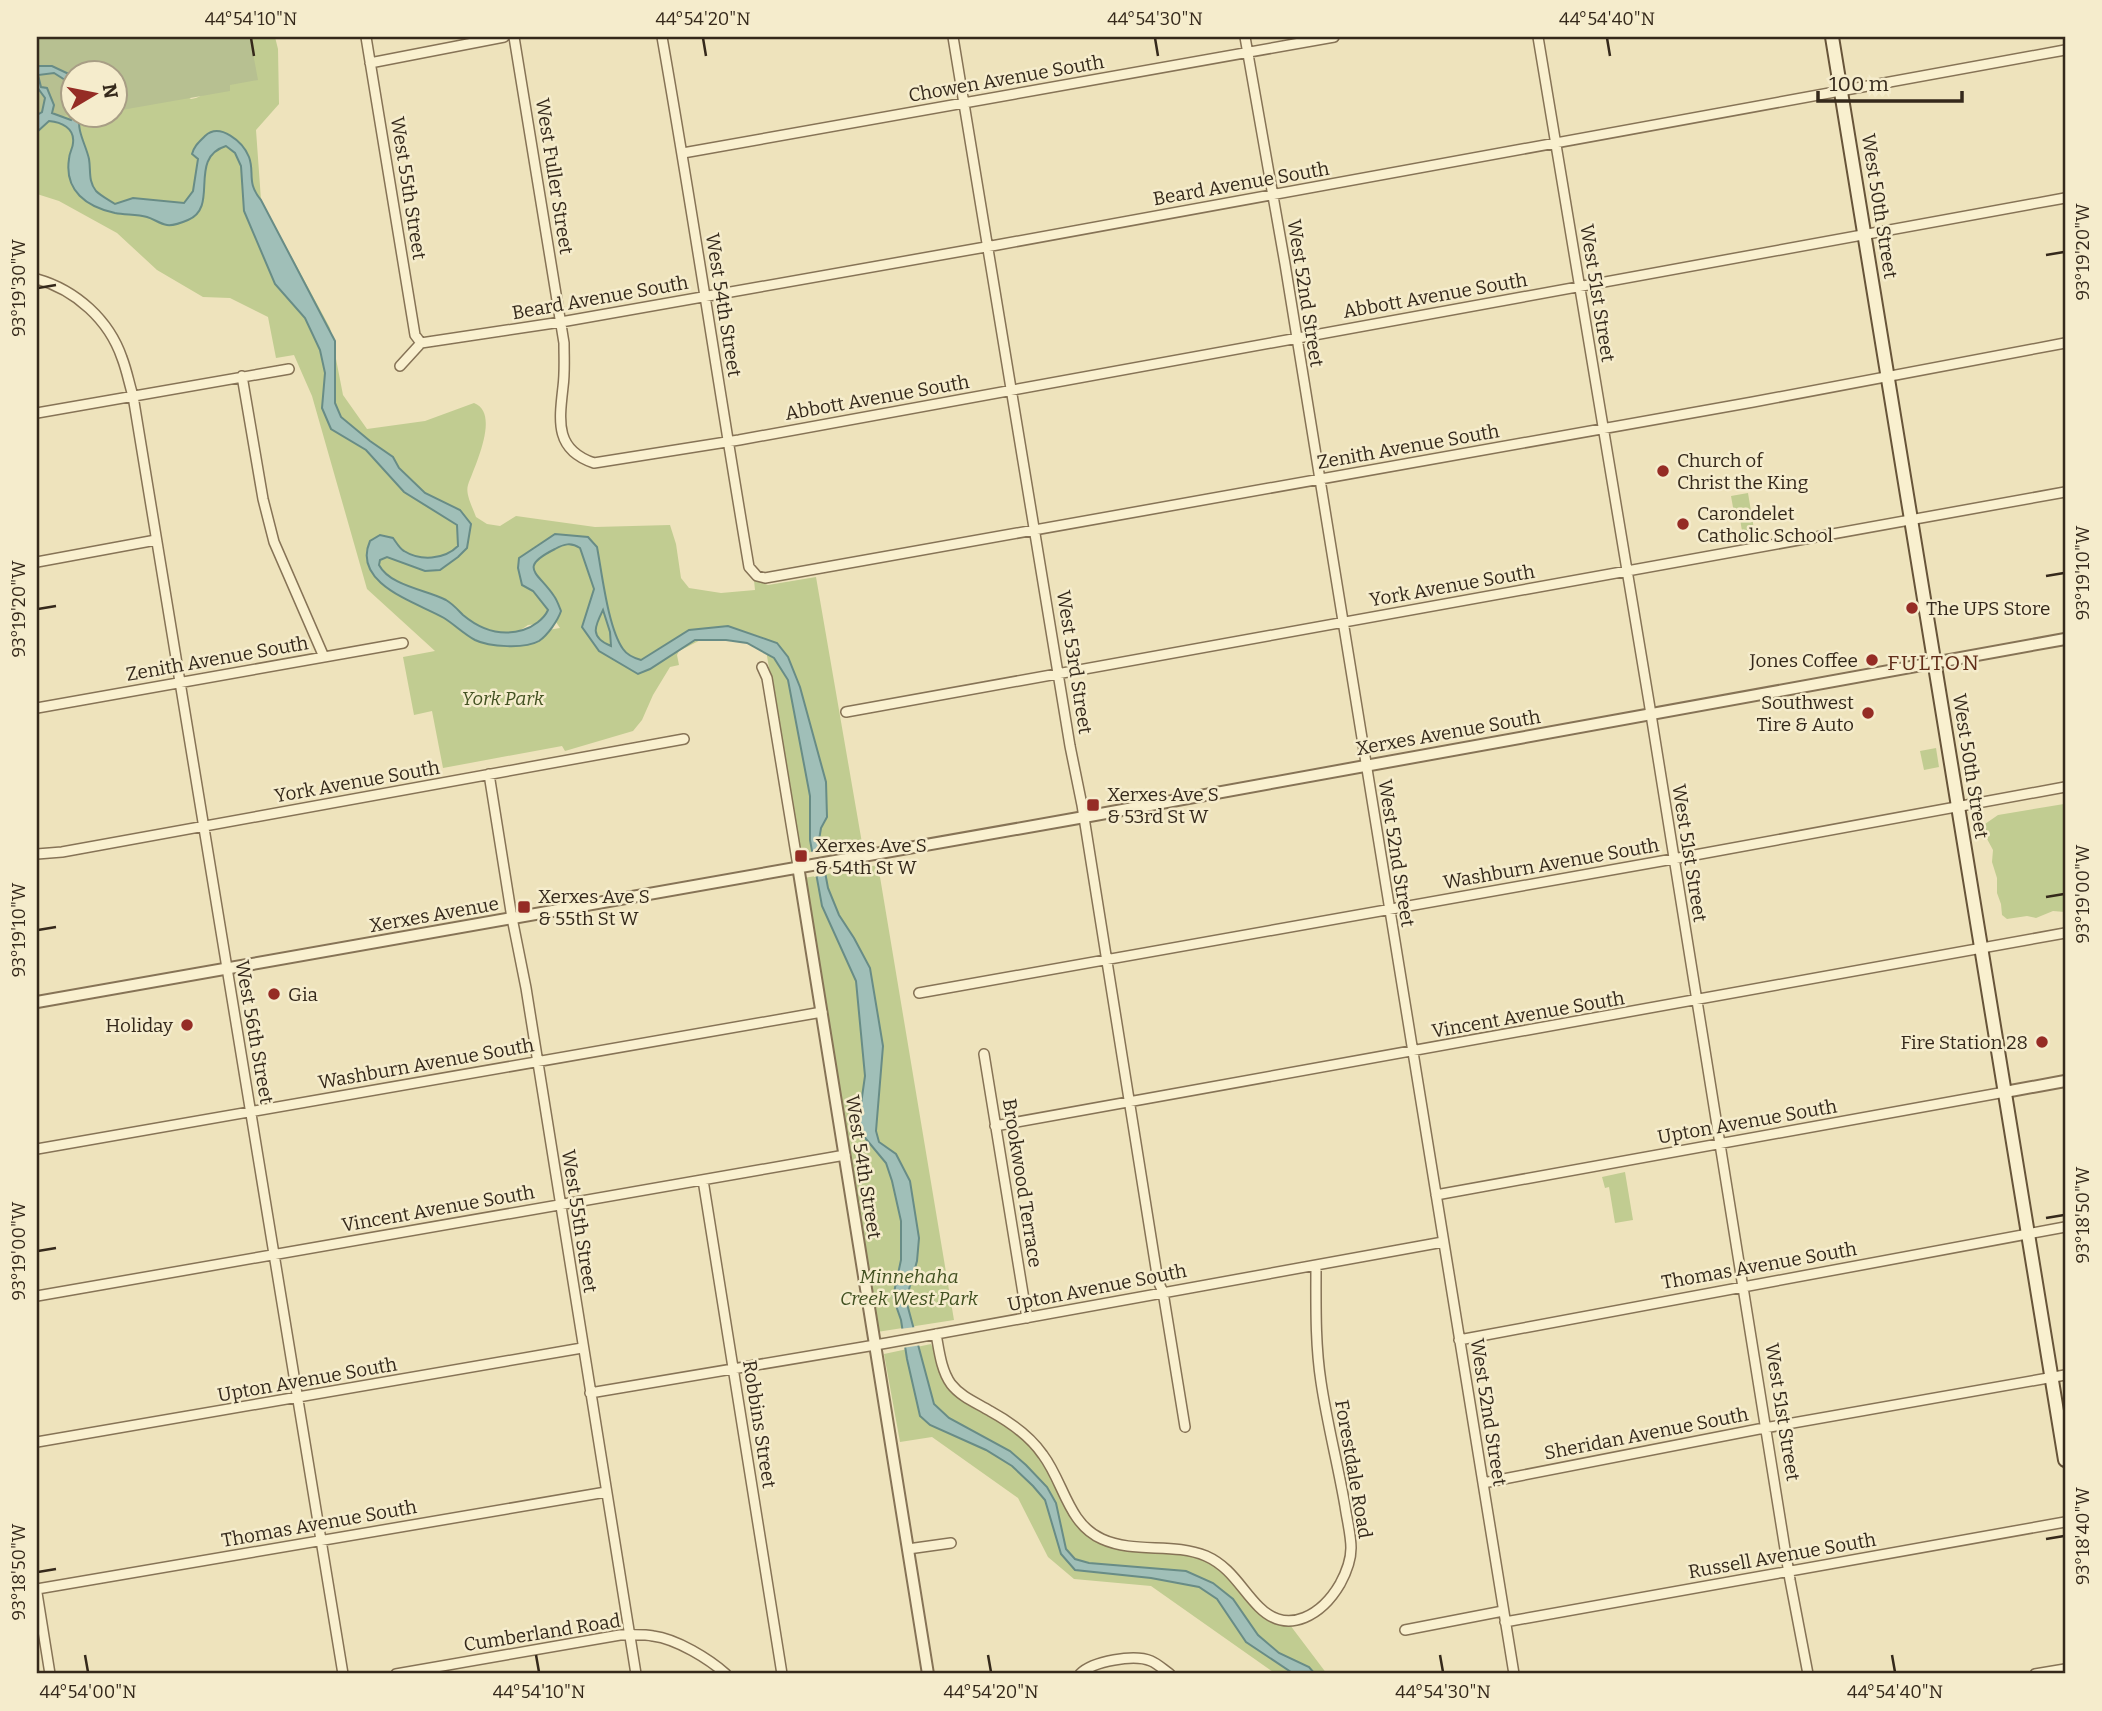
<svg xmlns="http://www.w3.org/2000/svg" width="2102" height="1711" font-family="Bitter,serif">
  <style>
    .green { fill: #c1cc91; fill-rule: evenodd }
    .cemetery { fill: #b7c091 }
    .water { fill: #a0bfb8; stroke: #688c86; stroke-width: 2; fill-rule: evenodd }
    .pier { fill: #eee3bc }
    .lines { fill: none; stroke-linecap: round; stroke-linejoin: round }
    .minor-casing { stroke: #867356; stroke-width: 12 }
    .tertiary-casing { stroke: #867356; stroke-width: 14 }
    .secondary-casing { stroke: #675439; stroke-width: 16 }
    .minor { stroke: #f9f0cf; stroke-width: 9 }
    .tertiary { stroke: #f9f0cf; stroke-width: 10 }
    .secondary { stroke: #f9f0cf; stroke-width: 12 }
    .ticks { fill: none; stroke: #35291b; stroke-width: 2.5 }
    .poi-dot { fill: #952c25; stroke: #f5eccc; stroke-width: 2.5 }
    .labels { text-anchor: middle; stroke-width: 5; stroke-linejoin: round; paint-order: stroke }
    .street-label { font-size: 19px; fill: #35291b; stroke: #f5eccc }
    .poi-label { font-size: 19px; fill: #35291b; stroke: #f5eccc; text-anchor: start }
    .park-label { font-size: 19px; font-style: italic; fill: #425121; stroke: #f5eccc }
    .neighbourhood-label { font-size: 21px; letter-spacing: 2px; fill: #622e1a; stroke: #f5eccc }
    .neatline { fill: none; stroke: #35291b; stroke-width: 2.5 }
    .ticks-label { font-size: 18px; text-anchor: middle; fill: #35291b }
  </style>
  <rect width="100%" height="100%" fill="#eee3bc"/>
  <path class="green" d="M238 37H275L278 49 279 104 256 130 261 200 330 328 343 395 367 429 425 421 474 403C501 413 474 467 468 485 465 494 473 508 476 517L487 524 500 526 516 516 595 527 670 525 676 544 681 578 689 588 721 593 755 590 754 580 768 585 816 577 862 843 800 854 764 638 728 626 679 651 677 655 679 665 670 667 653 695 642 720 633 731 565 751 562 746 443 768 432 711 414 715 403 657 435 651 367 589 312 396 294 355 276 358 268 317 230 298 203 297 157 270 117 233 59 201 37 194V66L74 74V116H116V91L169 84 191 99C219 95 228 59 238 37ZM556 622 560 628 512 636 528 625Z
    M1748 493 1755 535 1743 537 1739 513H1734L1731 496Z
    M1936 748 1939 767 1924 770 1920 751Z
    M2064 804 2065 912 2053 911 2036 918 2027 916 2007 919 2002 915 2001 904 1997 893V878L1992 862 1993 850 1986 837 1985 824 1998 815Z
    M878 865 954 1320 877 1332 804 878Z
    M1625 1172 1633 1220 1615 1223 1609 1187 1605 1188 1602 1177Z
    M931 1344 950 1383 993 1412 1042 1453 1068 1505 1100 1539 1206 1556 1259 1607 1290 1625 1327 1674H1276L1151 1586 1074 1579 1048 1557 1018 1498 932 1437 900 1442 884 1354Z"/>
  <path class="cemetery" d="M37 37H250L258 80 230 85V91L116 111V74H74L73 114 37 121Z"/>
  <path class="water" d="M39 66H52L73 76V85L54 73 38 75 41 87 47 88 54 105 52 113 71 120 74 116H80C76 130 86 145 89 159 91 171 88 181 96 191 101 196 109 200 115 204L133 198 184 203 193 191 198 159 192 154C194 146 199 142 205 136 220 122 243 142 249 157 255 173 246 182 261 200L335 341V403L341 417 370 441 393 457 399 468 425 493 460 510 471 524 467 548 458 557 440 570 425 571 387 557 380 560 379 565C390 586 427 590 446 600 453 604 458 610 463 615 481 630 500 637 523 630 533 627 544 619 548 610L533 591 522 585 518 568 519 558 555 534 588 537 597 547C602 573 608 628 623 649 627 655 634 658 641 660L689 630 728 626 777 643 788 657 800 687 826 782 827 817 821 828 819 840 828 888 839 915 854 938 870 968 883 1046 876 1131 879 1142 896 1154 910 1181 919 1238 917 1261 906 1300 934 1404 949 1418 1010 1451 1026 1465 1047 1487 1056 1503 1066 1549 1075 1559 1089 1563 1186 1571 1213 1583 1233 1599 1258 1635 1279 1653 1309 1667 1315 1674H1294L1246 1642 1217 1599 1199 1587 1151 1578 1075 1570 1061 1554 1045 1500 1033 1486 1012 1466 986 1450 930 1425 920 1416 907 1359 901 1320 893 1297 901 1260V1221L892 1181 886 1163 861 1133 859 1118 865 1076 856 981 822 906 810 840V796L788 680 774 658 747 643 726 640H695L650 669 638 674 599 651 582 627 594 589 580 548C571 542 564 544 555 549 517 568 538 572 554 596 557 600 559 606 561 611 558 620 548 635 539 641 525 649 489 647 475 640 464 634 455 625 444 618 418 603 351 584 370 541L380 535 393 538C396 542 400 549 404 551 420 561 444 560 458 546L457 525 404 492 366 450 331 429 322 408 325 373 320 350 305 318 275 284 244 211 241 166 235 153 226 146C187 158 220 207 188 220 181 223 174 226 167 225 160 224 154 219 147 217 137 214 126 215 115 213 87 207 64 191 69 159 69 153 73 148 73 143 75 128 61 122 49 121L37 132V115L42 112 45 98 37 87V68ZM603 610 610 632 611 646C589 637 595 626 603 610Z"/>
  <path class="pier" d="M824 850 828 874 814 877 810 852Z
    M916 1327 922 1345 902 1348 899 1329Z"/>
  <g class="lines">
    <g class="minor-casing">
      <path id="minor" d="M366 37 415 335 421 343
        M514 37 564 343C564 358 565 372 563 387 559 422 555 450 594 463L739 440 2065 198
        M662 37C693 213 719 390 749 567L757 576 765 578 1753 402 2065 343
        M953 37 1070 746 1082 805 1158 1281 1163 1292 1185 1427
        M1245 37 1285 264 1514 1674
        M1538 37 1649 702 1790 1580 1808 1674
        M370 63 504 37
        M683 153 1334 37
        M37 279C76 290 109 320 122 358 127 371 129 383 133 396L343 1674
        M421 343 561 322 997 245 2065 50
        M400 366 421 343
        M242 376 263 499 274 542 324 657
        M37 413 289 369
        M37 562 156 540
        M762 667 767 678 798 866
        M37 708 403 643
        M846 712 2065 492
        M489 774 512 918 526 988 636 1674
        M37 854 62 852 684 739
        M919 993 1673 859 2065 787
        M984 1054 1027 1318
        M995 1126 2065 933
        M37 1149 822 1012
        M703 1180 782 1674
        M1436 1195 2005 1092
        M37 1296 845 1155
        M936 1334C939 1350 941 1370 951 1384 961 1397 977 1403 990 1411 1010 1422 1030 1436 1043 1455 1064 1483 1068 1524 1102 1539 1135 1554 1173 1542 1206 1556 1231 1567 1241 1589 1259 1607 1289 1637 1323 1613 1340 1584 1346 1573 1351 1560 1351 1548 1351 1535 1347 1520 1345 1506 1338 1465 1327 1423 1321 1382 1315 1343 1316 1304 1316 1265
        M1459 1340 2065 1227
        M590 1393 887 1343 1443 1242
        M37 1442 582 1348
        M1483 1483 1759 1429 2065 1375
        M908 1549 951 1543
        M37 1589 606 1492
        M37 1593 50 1674
        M1505 1622 2065 1522
        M1405 1630 1503 1611
        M396 1674 620 1635C631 1635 643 1634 653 1636 677 1639 709 1659 726 1674
        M1080 1674C1093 1661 1134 1654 1151 1661 1158 1664 1164 1670 1170 1674
        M2035 1674 2065 1669"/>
    </g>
    <g class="tertiary-casing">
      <path id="tertiary" d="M798 866 928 1674
        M37 1002 1073 819 2065 639
        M2005 1092 2065 1081"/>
    </g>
    <g class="secondary-casing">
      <path id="secondary" d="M1832 37 2065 1460"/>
    </g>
    <use href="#minor" class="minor"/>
    <use href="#tertiary" class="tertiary"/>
    <use href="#secondary" class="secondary"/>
  </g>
  <path class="ticks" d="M251 38 254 56M703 38 706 56M1155 38 1158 56M1607 38 1610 56M2046 255 2064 252M38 288 56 285M2046 576 2064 573M38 609 56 606M2046 897 2064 894M38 930 56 927M2046 1218 2064 1215M38 1251 56 1248M2046 1539 2064 1536M38 1572 56 1569M85 1655 88 1672M536 1655 539 1672M988 1655 991 1672M1440 1655 1443 1672M1892 1655 1895 1672"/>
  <g class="poi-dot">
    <circle cx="1663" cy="471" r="7"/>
    <circle cx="1683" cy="524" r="7"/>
    <circle cx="1912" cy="608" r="7"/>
    <circle cx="1872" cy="660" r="7"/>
    <circle cx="1868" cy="713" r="7"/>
    <rect x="1086" y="798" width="14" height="14" rx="3.5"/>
    <rect x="794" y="849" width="14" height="14" rx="3.5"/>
    <rect x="517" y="900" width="14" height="14" rx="3.5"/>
    <circle cx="274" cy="994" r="7"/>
    <circle cx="187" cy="1025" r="7"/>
    <circle cx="2042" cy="1042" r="7"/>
  </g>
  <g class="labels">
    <g class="street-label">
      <text transform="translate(1006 78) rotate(-10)" y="7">Chowen Avenue South</text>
      <text transform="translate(555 176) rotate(81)" y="7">West Fuller Street</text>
      <text transform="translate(1241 183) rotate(-10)" y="7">Beard Avenue South</text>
      <text transform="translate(409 188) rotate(81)" y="7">West 55th Street</text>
      <text transform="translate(1880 206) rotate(81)" y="7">West 50th Street</text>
      <text transform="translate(1306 293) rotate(81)" y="7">West 52nd Street</text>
      <text transform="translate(1598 293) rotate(81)" y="7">West 51st Street</text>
      <text transform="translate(1435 295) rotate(-10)" y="7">Abbott Avenue South</text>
      <text transform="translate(600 297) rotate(-10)" y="7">Beard Avenue South</text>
      <text transform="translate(724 305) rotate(81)" y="7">West 54th Street</text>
      <text transform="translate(877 397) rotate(-10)" y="7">Abbott Avenue South</text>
      <text transform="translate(1408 446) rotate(-10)" y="7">Zenith Avenue South</text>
      <text transform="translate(1452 585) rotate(-10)" y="7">York Avenue South</text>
      <text transform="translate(217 658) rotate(-10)" y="7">Zenith Avenue South</text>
      <text transform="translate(1075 662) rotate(81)" y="7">West 53rd Street</text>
      <text transform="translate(1448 732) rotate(-10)" y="7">Xerxes Avenue South</text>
      <text transform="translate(1971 766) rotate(81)" y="7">West 50th Street</text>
      <text transform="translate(357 781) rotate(-10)" y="7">York Avenue South</text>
      <text transform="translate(1397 853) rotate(81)" y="7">West 52nd Street</text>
      <text transform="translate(1690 853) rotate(81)" y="7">West 51st Street</text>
      <text transform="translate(1551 863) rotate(-10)" y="7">Washburn Avenue South</text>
      <text transform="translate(434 914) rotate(-10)" y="7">Xerxes Avenue</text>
      <text transform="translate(1528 1014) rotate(-10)" y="7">Vincent Avenue South</text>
      <text transform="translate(255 1032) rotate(80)" y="7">West 56th Street</text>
      <text transform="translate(426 1063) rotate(-10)" y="7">Washburn Avenue South</text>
      <text transform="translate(1747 1121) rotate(-10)" y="7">Upton Avenue South</text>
      <text transform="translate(864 1167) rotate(81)" y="7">West 54th Street</text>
      <text transform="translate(1023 1183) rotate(81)" y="7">Brookwood Terrace</text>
      <text transform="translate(438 1208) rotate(-10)" y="7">Vincent Avenue South</text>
      <text transform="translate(580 1221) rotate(81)" y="7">West 55th Street</text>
      <text transform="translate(1759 1265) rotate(-10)" y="7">Thomas Avenue South</text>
      <text transform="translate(1097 1287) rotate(-11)" y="7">Upton Avenue South</text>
      <text transform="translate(307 1379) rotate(-10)" y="7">Upton Avenue South</text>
      <text transform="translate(1489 1412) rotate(81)" y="7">West 52nd Street</text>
      <text transform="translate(1783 1412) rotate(81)" y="7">West 51st Street</text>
      <text transform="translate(760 1424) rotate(81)" y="7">Robbins Street</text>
      <text transform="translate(1646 1433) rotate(-11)" y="7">Sheridan Avenue South</text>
      <text transform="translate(1354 1469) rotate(80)" y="7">Forestdale Road</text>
      <text transform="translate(319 1523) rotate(-10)" y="7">Thomas Avenue South</text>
      <text transform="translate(1782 1555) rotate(-10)" y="7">Russell Avenue South</text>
      <text transform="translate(542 1632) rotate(-9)" y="7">Cumberland Road</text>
    </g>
    <g class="poi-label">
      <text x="1677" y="467">Church of<tspan x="1677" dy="22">Christ the King</tspan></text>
      <text x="1697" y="520">Carondelet<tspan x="1697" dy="22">Catholic School</tspan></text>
      <text x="1926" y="615">The UPS Store</text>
      <text x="1858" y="667" text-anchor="end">Jones Coffee</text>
      <text x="1854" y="709" text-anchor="end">Southwest<tspan x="1854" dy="22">Tire &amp; Auto</tspan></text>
      <text x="1107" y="801">Xerxes Ave S<tspan x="1107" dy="22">&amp; 53rd St W</tspan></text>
      <text x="815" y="852">Xerxes Ave S<tspan x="815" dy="22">&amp; 54th St W</tspan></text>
      <text x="538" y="903">Xerxes Ave S<tspan x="538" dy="22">&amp; 55th St W</tspan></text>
      <text x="288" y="1001">Gia</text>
      <text x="173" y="1032" text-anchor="end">Holiday</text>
      <text x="2028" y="1049" text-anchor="end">Fire Station 28</text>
    </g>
    <g class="park-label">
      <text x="503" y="705">York Park</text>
      <text x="909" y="1283">Minnehaha<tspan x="909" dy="22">Creek West Park</tspan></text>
    </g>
    <g class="neighbourhood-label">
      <text x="1934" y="670">FULTON</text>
    </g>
  </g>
  <rect width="2102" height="1711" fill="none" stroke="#f5eccc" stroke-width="77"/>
  <g transform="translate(94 94) rotate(80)"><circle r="33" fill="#f5eccc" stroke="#a89e85" stroke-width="2"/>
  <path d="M0-5L12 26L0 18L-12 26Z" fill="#952c25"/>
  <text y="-10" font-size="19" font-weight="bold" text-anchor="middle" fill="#35291b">N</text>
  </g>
  <path d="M1818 91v10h144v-10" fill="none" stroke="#35291b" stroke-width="3.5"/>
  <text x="1829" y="91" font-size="21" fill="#35291b" stroke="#f5eccc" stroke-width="5" paint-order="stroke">100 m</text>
  <rect x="38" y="38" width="2026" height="1634" class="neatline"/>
  <g class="ticks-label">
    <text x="251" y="25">44°54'10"N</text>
    <text x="703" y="25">44°54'20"N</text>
    <text x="1155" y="25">44°54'30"N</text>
    <text x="1607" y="25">44°54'40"N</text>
    <text transform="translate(2083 252) rotate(-90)" y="6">93°19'20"W</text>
    <text transform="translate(19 288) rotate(-90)" y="6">93°19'30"W</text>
    <text transform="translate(2083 573) rotate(-90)" y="6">93°19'10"W</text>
    <text transform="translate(19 609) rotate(-90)" y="6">93°19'20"W</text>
    <text transform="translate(2083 894) rotate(-90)" y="6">93°19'00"W</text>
    <text transform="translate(19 930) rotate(-90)" y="6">93°19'10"W</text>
    <text transform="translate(2083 1215) rotate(-90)" y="6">93°18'50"W</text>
    <text transform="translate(19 1251) rotate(-90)" y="6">93°19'00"W</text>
    <text transform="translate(2083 1536) rotate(-90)" y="6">93°18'40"W</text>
    <text transform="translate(19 1572) rotate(-90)" y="6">93°18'50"W</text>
    <text x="88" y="1698">44°54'00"N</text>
    <text x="539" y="1698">44°54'10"N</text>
    <text x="991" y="1698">44°54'20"N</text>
    <text x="1443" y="1698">44°54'30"N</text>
    <text x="1895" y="1698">44°54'40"N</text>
  </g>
</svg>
